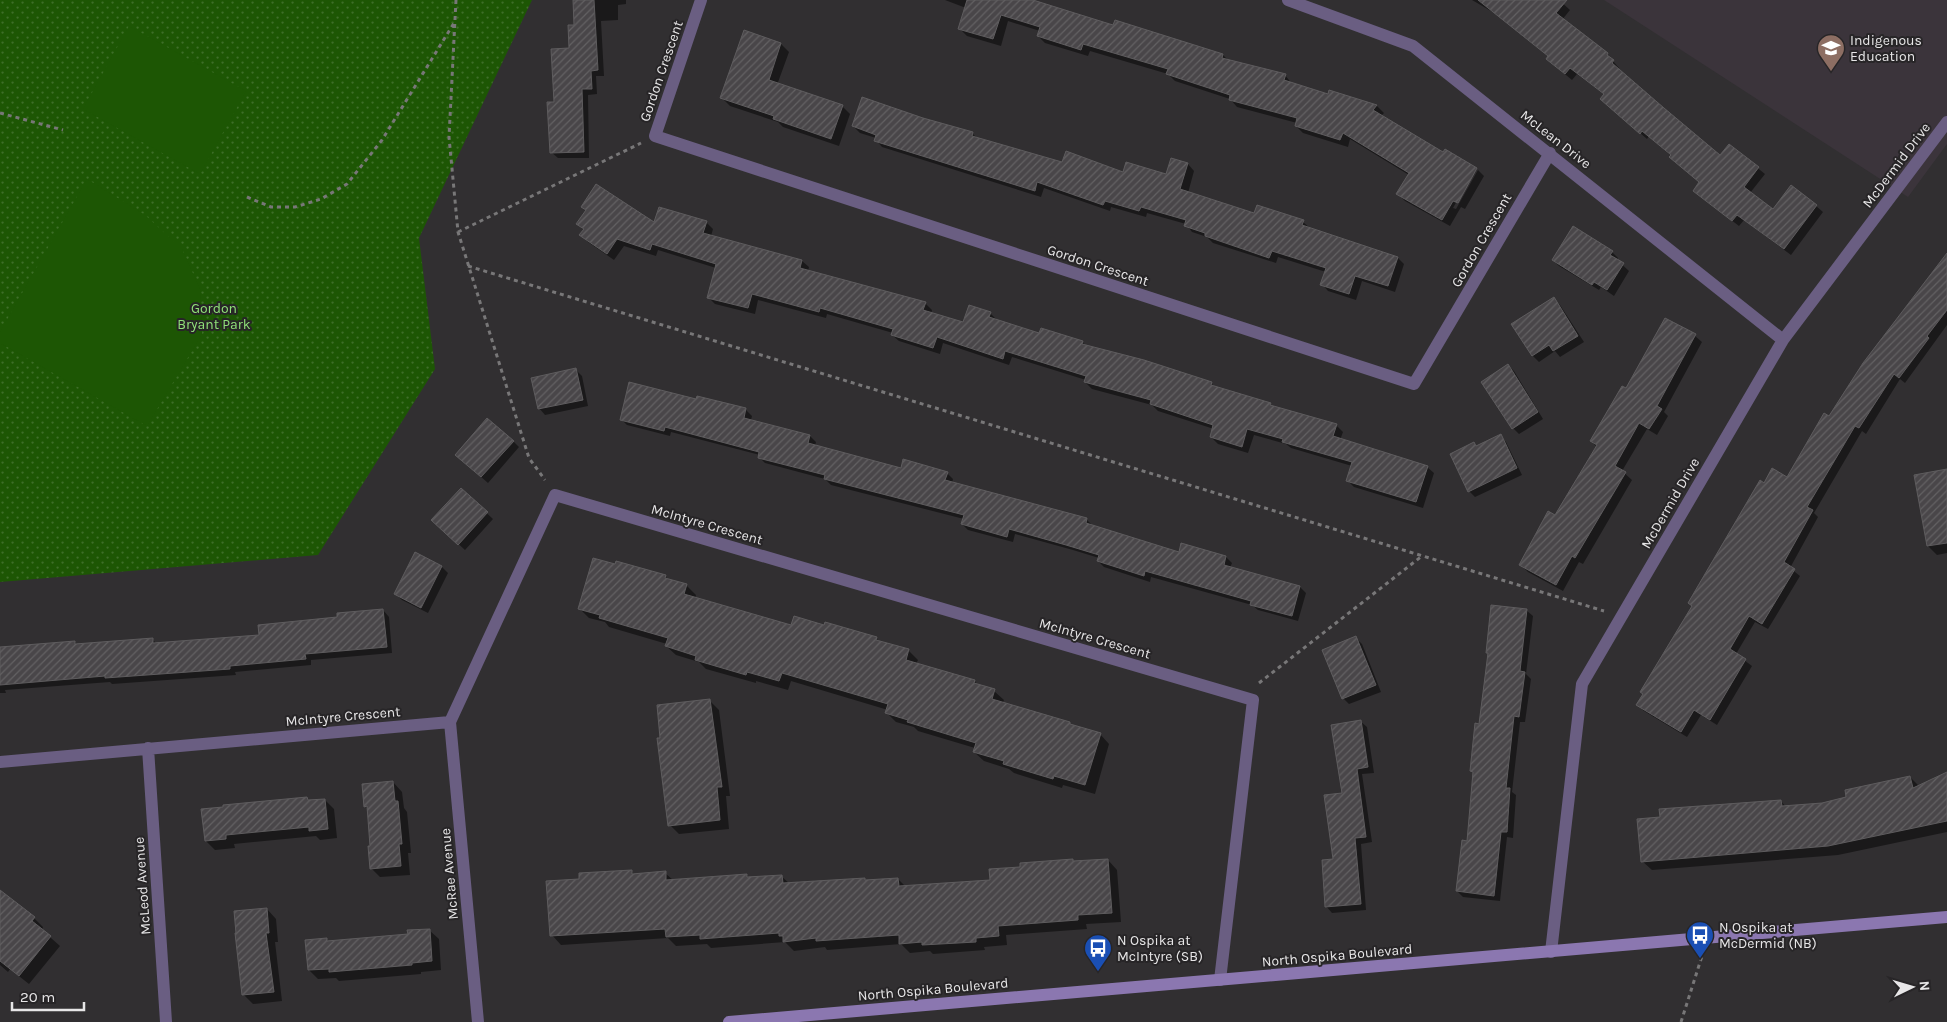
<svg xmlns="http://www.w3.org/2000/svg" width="1947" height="1022" font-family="Karla,sans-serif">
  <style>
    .built { fill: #3b343b }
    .green { fill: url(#green-dots) }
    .pitch { fill: #1d5604 }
    .shadow { fill: #0007 }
    .building { fill: url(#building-hatch); stroke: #5e5c5e }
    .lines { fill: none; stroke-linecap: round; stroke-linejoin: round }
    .path { stroke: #787778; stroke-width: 3; stroke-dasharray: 4 4; stroke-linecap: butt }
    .street { stroke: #6a5e82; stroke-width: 12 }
    .secondary { stroke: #8b77b0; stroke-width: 12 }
    .labels { text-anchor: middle; stroke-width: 4; stroke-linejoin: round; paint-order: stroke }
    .poi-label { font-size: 14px; fill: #e7e6e7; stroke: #272527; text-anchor: start }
    .street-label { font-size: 14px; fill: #e7e6e7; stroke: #272527 }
    .park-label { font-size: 14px; fill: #90e179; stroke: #272527 }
  </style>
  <defs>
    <pattern id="green-dots" width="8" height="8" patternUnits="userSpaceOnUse" patternTransform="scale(1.25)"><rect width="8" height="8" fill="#1d5604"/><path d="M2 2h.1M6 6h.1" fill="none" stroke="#3e6e29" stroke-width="1.8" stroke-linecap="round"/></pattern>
    <pattern id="building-hatch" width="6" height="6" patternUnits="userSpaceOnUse" patternTransform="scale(1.25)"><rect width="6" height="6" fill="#494649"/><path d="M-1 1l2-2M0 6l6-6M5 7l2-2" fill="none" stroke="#636163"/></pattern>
  </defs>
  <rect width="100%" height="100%" fill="#312f31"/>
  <path class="built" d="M1604 0H1947V144L1908 197Z"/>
  <path class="green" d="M0 0H532L419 238 435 369 318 555 0 582Z"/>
  <path class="pitch" d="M129 26 246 91 200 174 83 109Z
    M87 179 145 215 182 249 200 289 202 334 147 426 0 343V332Z"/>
  <path class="shadow" d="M574 0H626V4L618 5V20L601 21 604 76H596L597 94 588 95 589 158H558L551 152 555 103 575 26Z
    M945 0H1029L1114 27 1186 43 1223 55 1228 60 1285 75 1292 84 1329 95 1330 91 1377 106 1384 113 1381 116 1444 153 1445 151 1477 169H1475L1453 208 1456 209 1478 170 1484 176 1465 209 1461 207 1450 226 1405 201 1398 194 1409 175 1350 139 1348 147 1303 133 1296 126 1297 123 1237 107 1230 99 1175 81 1168 74 1090 51 1088 56 1045 43 1038 36 1040 31 1008 21 1001 46 967 36 960 29 966 8Z
    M1472 0H1559L1570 10 1562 20 1607 54 1619 68 1618 70 1720 157 1729 145 1765 174 1750 193 1773 211 1816 206 1823 212 1791 255 1744 220 1739 226 1701 197 1695 191 1701 183 1649 136 1647 139 1608 105 1605 95 1577 74 1572 80 1554 65 1549 57 1496 14Z
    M745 32 781 44 789 52 777 85 842 106 850 114 839 146 783 127 778 122 730 106 722 98Z
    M923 119 972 133 978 139 1063 164 1124 174 1167 175 1172 159 1188 164 1194 171 1188 193 1255 215 1303 222 1310 228 1398 258 1404 264 1395 292 1362 281 1356 300 1328 291 1322 284 1326 272 1278 257 1276 263 1213 243 1207 237 1192 232 1186 224 1147 213 1146 217 1111 207 1110 211 1044 188 1041 197 882 147 876 140V138L860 133 853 126Z
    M582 206 655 224 706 222 713 229 711 236 802 261 809 267 808 271 925 303 932 310 931 314 964 324 990 313 997 320 1040 335 1082 342 1087 346 1211 383 1215 387 1270 404 1273 407 1336 425 1343 432 1340 440 1427 467 1434 473 1423 508 1354 487 1347 480 1352 466 1291 448 1286 444 1254 435 1248 453 1218 444 1211 437 1214 429 1158 411 1152 405 1092 389 1085 382 1086 380 1012 357 1009 365 943 343 940 354 899 341 892 335 893 333 827 314 826 318 758 300 755 314 715 304 709 298 716 268 658 250 656 256 624 246 614 260 588 242 581 235 584 230 578 224 586 211Z
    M1612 252 1618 258 1617 260 1629 271 1614 296 1601 287 1599 290 1559 266 1553 260Z
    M1947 255V325L1905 383 1900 379 1866 434 1862 431 1814 513 1818 517 1790 568 1800 576 1768 629 1755 622 1736 654 1752 666 1717 725 1701 715 1687 737 1644 711 1638 705 1765 484 1788 479 1829 418Z
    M1554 299 1560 305 1584 342 1560 357 1555 351 1539 362 1532 355Z
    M1695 336 1702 342 1664 412 1668 416 1657 435 1647 429 1622 471 1632 480 1583 564 1579 562 1563 591 1528 572 1521 565 1556 517 1597 447 1591 441 1627 390Z
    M1508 365 1514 371 1543 419 1519 434 1513 428Z
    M576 370 582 376 588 406 545 415 539 408Z
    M698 397 746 410 752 416 751 420 810 436 816 442 815 446 901 469 947 473 953 479 952 483 1087 520 1093 526 1180 554 1182 545 1226 557 1232 563 1230 568 1300 587 1306 593 1298 621 1258 610 1252 605 1151 577 1150 582 1104 567 1098 561 1099 558 1073 550 1015 534 1013 542 968 530 962 524 964 519 831 485 825 479 765 463 759 457 760 455 671 432 670 436 627 425 621 419 697 400Z
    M1500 436 1506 442 1522 475 1475 497 1469 491 1477 447Z
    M513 441 519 447 488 483 463 461Z
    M1947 470V553L1937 555 1928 546Z
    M461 489 493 519 465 550 439 526Z
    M416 554 442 567 448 573 428 613 402 600 396 594Z
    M665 576 669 580 687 586 696 595 695 599 792 627 825 626 876 638 880 642 908 650 918 660 916 664 974 681 980 686 994 691 1004 700 1002 704 1070 724 1073 726 1100 734 1109 744 1095 794 1063 785 1062 788 1014 773 1009 769 984 761 974 752 975 748 918 731 914 727 896 722 887 713 888 710 791 681 788 690 756 681V683L706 669 699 662 676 655 666 646 667 644 609 627 605 622 589 618 579 608Z
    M383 610 389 617 392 653 311 660V665L235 672 236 675 112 684 110 682 5 690 6 693H0V657L75 642 78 645 152 639 157 644 260 636 339 618Z
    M1526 610 1533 616 1526 674 1531 679 1525 722H1520L1512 792 1516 795 1513 838 1507 837 1500 901 1463 897 1457 891 1468 842 1474 774 1471 771 1480 725 1489 655 1487 652Z
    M1356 638 1362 644 1381 692 1349 704 1343 698Z
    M709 700 719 710 730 796H726L729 829 679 834 670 825Z
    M1360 721 1367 727 1374 773 1362 774 1372 842 1361 844 1366 910 1332 913 1326 906 1343 794Z
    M1947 773V832L1838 855 1652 870 1642 861 1661 818 1781 801 1786 807 1823 804 1848 798 1910 777 1919 786Z
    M393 782 402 792 404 808 407 812 411 853H408L410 875 380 877 371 868V847L368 809 365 806Z
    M307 798 310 801 325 800 334 809 337 838 320 840 316 836 234 844 235 848 215 850 206 841Z
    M1072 860 1075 863 1108 860 1117 870 1121 922 1086 924 1087 929 1006 935 1007 945 984 947 985 950 933 954 930 951 910 953 901 944 827 950 825 947 794 951 785 942 711 948 707 944 676 946 668 938 561 945 552 935 581 880 631 871 635 875 665 873 673 880 747 875 750 878 781 876 790 884 865 879 867 881 898 879 906 887 991 881 1021 868Z
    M0 891 34 918 43 927 42 930 60 946 29 984 10 969 8 972 0 965Z
    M267 909 276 919 278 942H275L282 1001 253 1004 244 995 236 934Z
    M429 930 439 939 441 970 421 972V974L339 981 336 978 318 979 309 970 326 939 329 942 409 935Z"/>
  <path class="building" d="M573 0H594L598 70 591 71 592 89H582L584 152 550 153 547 102H554L551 49 569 48 568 25H574Z
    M967 0H1033L1113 25 1115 20 1223 54 1222 58 1286 74 1284 80 1328 94 1329 90 1377 105 1373 110 1443 152 1445 149 1477 168 1458 203 1453 201 1442 220 1396 194 1409 173 1343 133 1340 140 1295 126 1297 118 1229 100 1230 95 1166 74 1168 69 1083 44 1081 50 1037 36 1040 27 1001 15 993 39 958 29Z
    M1478 0H1567L1556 13 1608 53 1607 55 1614 60 1612 63 1664 108 1720 155 1729 144 1759 167 1744 187 1773 209 1791 185 1817 205 1784 249 1737 215 1732 221 1693 191 1699 182 1669 157 1671 155 1642 131 1640 134 1600 99 1604 94 1570 68 1565 74 1546 59 1548 56Z
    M744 30 781 43 769 80 843 105 831 139 773 119 774 116 720 98Z
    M862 97 923 118 973 132 972 136 1062 162 1066 151 1123 172 1126 162 1166 174 1171 158 1188 163 1180 189 1254 213 1257 205 1304 220 1302 225 1398 257 1388 286 1355 276 1349 294 1320 285 1326 268 1272 251 1269 258 1205 236V233L1184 226 1186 220 1141 207 1139 211 1105 201 1103 205 1037 182 1035 191 874 141 876 135 852 126Z
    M596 184 654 222 659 207 707 221 703 233 802 260 800 268 926 302 923 310 963 322 969 305 991 312 989 317 1039 333 1041 328 1083 341 1082 344 1144 360 1212 382 1211 385 1271 403 1270 405 1337 424 1333 436 1428 466 1416 502 1346 481 1352 462 1282 442 1283 439 1247 429 1242 447 1210 437 1213 425 1150 404 1151 400 1084 382 1086 376 1005 351 1003 359 937 337 933 348 891 335 893 329 820 308 819 312 752 294 748 308 707 298 716 264 652 244 650 250 617 239 607 254 579 235 584 229 576 224 586 210 581 207Z
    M1573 226 1613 251 1610 255 1624 263 1607 290 1594 282 1592 285 1552 260Z
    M1947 253V310L1927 336 1929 338 1899 378 1894 374 1859 428 1855 426 1807 507 1813 510 1784 562 1795 569 1762 624 1749 616 1730 649 1746 659 1710 720 1694 710 1681 732 1636 705 1643 694 1640 692 1692 606 1688 603 1760 480 1764 483 1772 468 1787 477 1824 413 1829 416 1863 363Z
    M1554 297 1578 336 1553 351 1549 345 1532 356 1511 324Z
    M1665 318 1696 334 1657 406 1662 409 1649 429 1639 423 1615 466 1626 472 1575 558 1572 556 1556 585 1519 565 1548 511 1555 515 1597 445 1590 441 1622 386 1626 388Z
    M1508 364 1538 412 1512 429 1481 382Z
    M576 368 583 400 538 409 531 378Z
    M629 382 696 399 697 396 746 408 744 418 810 435 808 443 901 468 903 459 948 472 945 480 1087 518 1086 523 1179 552 1181 543 1226 556 1224 565 1300 586 1292 616 1250 605 1251 601 1145 571 1144 576 1097 561 1099 555 1066 545 1009 529 1007 537 961 524 964 515 824 479 825 475 758 458 759 452 665 427 664 431 620 420Z
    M487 418 514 441 481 477 455 455Z
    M1501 434 1517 468 1468 492 1450 454 1474 442 1476 446Z
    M1947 469V543L1927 546 1914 475Z
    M461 488 488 512 458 545 431 520Z
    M415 552 442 566 421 608 394 594Z
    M593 558 615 564 616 561 666 575 665 578 687 584 684 594 791 625 794 616 824 625 825 622 877 637 876 640 909 649 906 660 975 680 974 683 995 689 992 699 1070 722V724L1101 733 1085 785 1054 776 1053 779 1003 764 1004 761 973 752 976 743 907 722 908 720 885 713 888 704 782 673 779 681 747 672 746 675 695 660 696 656 665 646 668 638 599 618 600 615 578 609Z
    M1491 605 1527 609 1520 671 1525 672 1519 717 1514 716 1506 788H1510L1507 832H1501L1494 896 1456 891 1462 840 1467 841 1473 772 1470 771 1475 723 1479 724 1488 653H1486Z
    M383 609 387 647 305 654 306 659 230 666V669L105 678V676L0 685V647L75 641V644L153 638V643L259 635 258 625 337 617V613Z
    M1356 636 1376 685 1342 699 1322 650Z
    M710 699 722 787H717L720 820 668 826 657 738H660L657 705Z
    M1361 720 1368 767 1357 769 1366 837 1355 838 1361 904 1325 907 1322 860 1333 859 1324 795 1342 793 1331 725Z
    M1947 772V821L1828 846 1641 862 1637 819 1660 817 1659 809 1781 800 1782 806 1822 803 1846 797 1845 790 1910 776 1913 788Z
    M393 781 395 801H398L402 844H399L401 866 370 869 368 846H370L367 806 364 807 362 784Z
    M307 797 308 800 325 799 328 829 309 831V827L226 835V839L205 841 201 809 223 807V805Z
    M1073 859V861L1108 859 1112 913 1078 915V920L998 926 999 936 976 938V942L922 945V942L899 944V935L816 941V938L783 942V936H779V933L700 939V935L666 937 665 929 550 936 546 881 579 879V873L632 870V874L666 871V880L747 874V877L782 875 783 883 865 878V880L898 878 899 886 990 880 989 869 1020 867V863Z
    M0 890 35 917 32 921 51 936 19 976 0 961Z
    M267 908 269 933H266L274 992 242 995 235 933H236L234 911Z
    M430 929 432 961 412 963V965L329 972V969L308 970 305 940 327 938V941L408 934 407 930Z"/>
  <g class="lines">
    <path class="path" d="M456 0 449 137 458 232 529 458 545 480
      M0 113 63 130
      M247 197 271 207H295L321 199 347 184 382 140 454 23
      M458 232 641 143
      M468 266 1604 611
      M1259 683 1422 556
      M1681 1022 1702 956"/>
    <path class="street" d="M701 0 655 136 1414 384 1550 153
      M1288 0 1413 46 1783 340
      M148 748 166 1022
      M0 762 450 722
      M1551 952 1582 684 1783 340 1947 122
      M478 1022 450 722 555 495 1253 700 1220 980"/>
    <path class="secondary" d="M729 1022 1947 917"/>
  </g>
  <defs>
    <g id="school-pin" transform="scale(1.4375)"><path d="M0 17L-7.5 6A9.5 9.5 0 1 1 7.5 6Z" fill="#8d6e63" stroke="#272527"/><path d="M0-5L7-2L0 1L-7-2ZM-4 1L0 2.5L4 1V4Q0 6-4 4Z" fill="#fff"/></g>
    <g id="bus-pin" transform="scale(1.4375)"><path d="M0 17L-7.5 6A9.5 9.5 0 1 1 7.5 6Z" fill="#1a4fb4" stroke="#272527"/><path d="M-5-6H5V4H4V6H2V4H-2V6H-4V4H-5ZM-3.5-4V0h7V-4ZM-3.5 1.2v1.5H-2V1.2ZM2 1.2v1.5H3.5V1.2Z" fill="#fff"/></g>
  </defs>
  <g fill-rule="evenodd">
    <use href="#school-pin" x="1831" y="48"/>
    <use href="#bus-pin" x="1700" y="935"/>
    <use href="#bus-pin" x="1098" y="948"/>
  </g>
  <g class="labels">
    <g class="poi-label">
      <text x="1850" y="45">Indigenous<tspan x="1850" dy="16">Education</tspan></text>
      <text x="1719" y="932">N Ospika at<tspan x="1719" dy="16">McDermid (NB)</tspan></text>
      <text x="1117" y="945">N Ospika at<tspan x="1117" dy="16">McIntyre (SB)</tspan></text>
    </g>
    <g class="street-label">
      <text transform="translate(661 71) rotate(-71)" y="5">Gordon Crescent</text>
      <text transform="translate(1556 139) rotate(38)" y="5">McLean Drive</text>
      <text transform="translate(1896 165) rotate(-53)" y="5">McDermid Drive</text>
      <text transform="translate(1481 240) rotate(-60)" y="5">Gordon Crescent</text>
      <text transform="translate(1098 265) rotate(18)" y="5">Gordon Crescent</text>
      <text transform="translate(1670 503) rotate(-60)" y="5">McDermid Drive</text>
      <text transform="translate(707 524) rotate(16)" y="5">McIntyre Crescent</text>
      <text transform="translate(1095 638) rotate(16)" y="5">McIntyre Crescent</text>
      <text transform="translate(343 716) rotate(-5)" y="5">McIntyre Crescent</text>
      <text transform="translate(449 874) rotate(-95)" y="5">McRae Avenue</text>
      <text transform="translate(142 886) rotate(-94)" y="5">McLeod Avenue</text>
      <text transform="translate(1337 955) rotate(-5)" y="5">North Ospika Boulevard</text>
      <text transform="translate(933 989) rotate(-5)" y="5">North Ospika Boulevard</text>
    </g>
    <g class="park-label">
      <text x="214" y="313">Gordon<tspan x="214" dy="16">Bryant Park</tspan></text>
    </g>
  </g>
  <g transform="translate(1912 987) rotate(85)" stroke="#272527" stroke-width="4" paint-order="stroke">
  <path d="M0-4L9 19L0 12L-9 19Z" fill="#e7e6e7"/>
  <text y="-8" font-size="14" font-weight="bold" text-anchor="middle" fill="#e7e6e7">N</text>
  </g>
  <path d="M12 1002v8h72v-8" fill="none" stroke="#e7e6e7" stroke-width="2.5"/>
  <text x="20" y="1002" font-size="15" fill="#e7e6e7" stroke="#272527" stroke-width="4" paint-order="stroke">20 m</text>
</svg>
